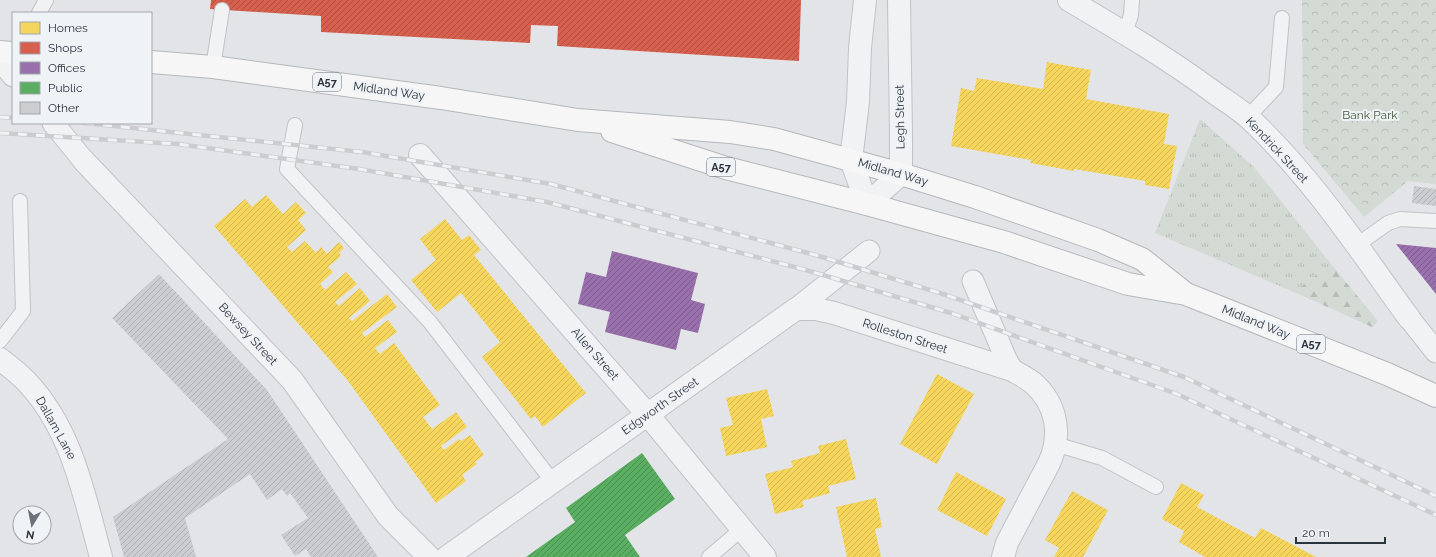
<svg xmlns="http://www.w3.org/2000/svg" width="1436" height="557" font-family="Raleway,sans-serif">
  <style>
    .grass { fill: url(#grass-tufts) }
    .forest { fill: url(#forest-firs) }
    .park { fill: url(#park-crowns) }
    .homes { fill: url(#homes-hatch) }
    .shops { fill: url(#shops-hatch) }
    .offices { fill: url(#offices-hatch) }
    .public { fill: url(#public-hatch) }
    .building { fill: url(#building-hatch) }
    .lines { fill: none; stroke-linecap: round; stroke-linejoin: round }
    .service-casing { stroke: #c1c2c5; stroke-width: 16 }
    .pedestrian-casing { stroke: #c1c2c5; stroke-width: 23 }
    .minor-casing { stroke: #c1c2c5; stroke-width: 24 }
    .trunk-casing { stroke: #b5b7bc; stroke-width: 24 }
    .service { stroke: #f1f2f4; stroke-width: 14 }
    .pedestrian { stroke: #f1f2f4; stroke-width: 21 }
    .minor { stroke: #f1f2f4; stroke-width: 22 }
    .trunk { stroke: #f6f6f6; stroke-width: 22 }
    .rail-casing { stroke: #cbccce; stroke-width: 4.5 }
    .rail { stroke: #f0f3f6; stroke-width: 3; stroke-dasharray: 9; stroke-linecap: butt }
    .labels { text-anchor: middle; stroke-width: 4; stroke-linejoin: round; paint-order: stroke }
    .shield { fill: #f0f3f6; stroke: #666d76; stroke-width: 1 }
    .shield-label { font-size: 11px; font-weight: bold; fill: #2b333f }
    .street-label { font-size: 12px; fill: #2b333f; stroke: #f0f3f6 }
    .park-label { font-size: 12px; fill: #415939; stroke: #f0f3f6 }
  </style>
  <defs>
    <pattern id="grass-tufts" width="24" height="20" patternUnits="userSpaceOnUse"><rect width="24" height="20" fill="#d3dad3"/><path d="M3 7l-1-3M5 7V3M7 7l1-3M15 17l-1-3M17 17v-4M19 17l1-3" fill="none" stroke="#b5bcb6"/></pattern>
    <pattern id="forest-firs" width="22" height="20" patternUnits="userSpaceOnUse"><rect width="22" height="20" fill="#d3dad3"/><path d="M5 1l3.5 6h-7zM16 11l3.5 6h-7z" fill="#b5bcb6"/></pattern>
    <pattern id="park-crowns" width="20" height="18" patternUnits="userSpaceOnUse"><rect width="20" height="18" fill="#d3dad3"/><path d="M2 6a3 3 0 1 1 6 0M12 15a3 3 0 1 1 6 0" fill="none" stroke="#b5bcb6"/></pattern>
    <pattern id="homes-hatch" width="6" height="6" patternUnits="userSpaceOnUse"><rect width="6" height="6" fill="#f6d55c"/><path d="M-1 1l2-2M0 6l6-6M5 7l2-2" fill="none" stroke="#d3b751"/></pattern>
    <pattern id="shops-hatch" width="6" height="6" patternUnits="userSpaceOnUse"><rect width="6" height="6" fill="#d6604d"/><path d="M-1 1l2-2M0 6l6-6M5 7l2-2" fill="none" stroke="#ae5041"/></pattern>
    <pattern id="offices-hatch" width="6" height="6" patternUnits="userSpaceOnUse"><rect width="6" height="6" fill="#9970ab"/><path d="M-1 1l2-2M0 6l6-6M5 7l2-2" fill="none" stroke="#7d5d8d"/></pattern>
    <pattern id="public-hatch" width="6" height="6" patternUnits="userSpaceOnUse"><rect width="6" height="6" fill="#5aae61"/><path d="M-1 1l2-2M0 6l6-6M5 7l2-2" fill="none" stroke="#4b8e51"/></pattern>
    <pattern id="building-hatch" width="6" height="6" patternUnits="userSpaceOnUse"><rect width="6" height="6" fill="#cbcdcf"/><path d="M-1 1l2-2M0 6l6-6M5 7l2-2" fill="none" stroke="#aeb0b3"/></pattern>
  </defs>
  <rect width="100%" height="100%" fill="#e2e4e7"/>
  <path class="grass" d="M1200 119 1254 167 1331 264 1294 292 1155 233Z"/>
  <path class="forest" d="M1331 264 1378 321 1372 327 1294 292Z"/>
  <path class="park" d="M1302 0H1436V184L1408 181 1364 217 1303 144Z"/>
  <path class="homes" d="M1047 62 1091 70 1086 99 1169 114 1164 144 1177 146 1169 189 1145 185V181L1074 169V171L1030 163 1031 160 951 146 961 88 974 91 977 78 1043 89Z
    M266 195 283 214 296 202 306 213 298 220 306 230 287 247 292 252 305 241 316 253 321 247 327 254 339 242 344 248 339 253 341 256 328 267 333 272 320 284 325 290 346 272 357 284 335 302 339 306 360 288 370 301 349 318 352 321 387 294 397 307 362 333 365 337 388 320 397 332 375 348 380 354 394 343 440 405 423 417 432 429 456 412 467 427 441 446 444 450 459 439 461 441 470 435 484 455 475 462 477 464 462 475 466 481 436 503 348 381 214 226 245 199 252 207Z
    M445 219 462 240 469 235 481 250 474 255 586 393 543 427 535 416 531 419 482 357 500 342 461 293 437 312 411 280 436 260 420 239Z
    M937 374 974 394 937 464 900 444Z
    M767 389 774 416 761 419 767 447 726 456 720 428 733 425 726 398Z
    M846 439 856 479 828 486 830 493 802 501 804 507 775 514 765 474 793 467 791 461 820 453 818 446Z
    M956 472 1006 499 987 536 937 510Z
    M1181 483 1204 495 1197 507 1255 538 1261 528 1316 557H1205L1179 542 1184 531 1162 519Z
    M1072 491 1108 510 1083 557H1054L1059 548 1045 540Z
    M876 498 882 527 875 529 881 557H847L836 507Z"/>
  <path class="shops" d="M211 0H801L799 61 557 46 558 26 531 25 530 43 321 32V16L210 9Z"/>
  <path class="offices" d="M1396 244 1436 248V294Z
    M612 251 698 273 691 300 705 304 698 333 681 329 676 350 605 332 610 312 578 304 586 272 606 277Z"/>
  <path class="public" d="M642 453 675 499 625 535 640 557H526L575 522 566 508Z"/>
  <path class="building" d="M1414 186 1436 189V206L1412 203Z
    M159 274 267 390 378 557H311L306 549 295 556 281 535 308 518 290 493 287 496 282 489 267 500 250 474 185 518 196 557H124L113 517 228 439 112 318Z"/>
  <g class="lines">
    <g class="service-casing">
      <path id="service" d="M39 13 46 0
        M1125 33 1131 15 1132 0
        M213 67 222 10
        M1248 117 1276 87 1282 18
        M295 125 287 169 430 322 553 482
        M1357 245 1388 223 1400 219 1436 221
        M0 341 23 311 20 201
        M1055 444 1102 458 1156 487
        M709 557 742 529"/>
    </g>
    <g class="pedestrian-casing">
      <path id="pedestrian" d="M0 60 13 76
        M53 123 84 161
        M973 281 1006 359 1012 370
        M796 309 869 251
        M1409 318 1436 352"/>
    </g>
    <g class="minor-casing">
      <path id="minor" d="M865 0 860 48 858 102 851 160 867 204 901 174V135L899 0
        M1069 0C1118 29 1166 57 1212 91 1224 100 1238 108 1249 118 1311 176 1359 249 1409 318
        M420 155 648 415 765 557
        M84 161 292 380 388 516 429 557
        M0 359C9 366 18 373 26 381 72 429 84 495 101 557
        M447 557 796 309H816L834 313 1012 370C1019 374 1027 378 1033 383 1056 403 1062 433 1050 461 1046 470 1041 478 1037 486 1027 505 1017 524 1007 543L1003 557"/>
    </g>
    <g class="trunk-casing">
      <path id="trunk" d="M0 52 13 53
        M151 62 213 67 441 98 578 120 730 132 774 139 901 174 975 197 1098 240 1142 259 1186 294
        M612 131 726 168 867 204 1004 242 1128 284 1186 294 1387 374 1436 396"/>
    </g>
    <use href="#service" class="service"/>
    <use href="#pedestrian" class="pedestrian"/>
    <use href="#minor" class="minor"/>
    <use href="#trunk" class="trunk"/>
    <g class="rail-casing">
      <path id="rail" d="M0 117 13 118
        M85 123 362 152 551 184 819 256 940 293 1184 377 1436 496
        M0 133 178 144 359 169 547 202 806 270 951 313 1177 394 1436 515"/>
    </g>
    <use href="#rail" class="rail"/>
  </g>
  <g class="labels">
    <g class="shield">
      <rect x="313" y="73" width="28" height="18" rx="3"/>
      <rect x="707" y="158" width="28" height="18" rx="3"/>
      <rect x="1297" y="335" width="28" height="18" rx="3"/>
    </g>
    <g class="shield-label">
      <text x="327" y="86">A57</text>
      <text x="721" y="171">A57</text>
      <text x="1311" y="348">A57</text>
    </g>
    <g class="street-label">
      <text transform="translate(389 91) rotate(8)" y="4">Midland Way</text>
      <text transform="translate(900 117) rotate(-91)" y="4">Legh Street</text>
      <text transform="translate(1277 150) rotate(47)" y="4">Kendrick Street</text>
      <text transform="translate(893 172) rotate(16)" y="4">Midland Way</text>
      <text transform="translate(1256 322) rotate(22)" y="4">Midland Way</text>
      <text transform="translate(248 334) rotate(47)" y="4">Bewsey Street</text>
      <text transform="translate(905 336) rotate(18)" y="4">Rolleston Street</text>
      <text transform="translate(595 354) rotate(49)" y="4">Allen Street</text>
      <text transform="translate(660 406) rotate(-35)" y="4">Edgworth Street</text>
      <text transform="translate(56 428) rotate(61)" y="4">Dallam Lane</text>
    </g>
    <g class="park-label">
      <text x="1370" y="119">Bank Park</text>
    </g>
  </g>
  <rect x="12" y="12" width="140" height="112" fill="#f0f3f6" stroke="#a1a6ad"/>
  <rect x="20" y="22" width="20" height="12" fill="#f6d55c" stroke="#a1a6ad"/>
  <text x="48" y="32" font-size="12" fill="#2b333f">Homes</text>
  <rect x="20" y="42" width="20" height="12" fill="#d6604d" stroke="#a1a6ad"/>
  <text x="48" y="52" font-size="12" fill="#2b333f">Shops</text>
  <rect x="20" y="62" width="20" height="12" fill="#9970ab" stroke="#a1a6ad"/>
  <text x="48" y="72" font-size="12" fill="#2b333f">Offices</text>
  <rect x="20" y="82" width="20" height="12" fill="#5aae61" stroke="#a1a6ad"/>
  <text x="48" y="92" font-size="12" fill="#2b333f">Public</text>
  <rect x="20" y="102" width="20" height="12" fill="#cbcdcf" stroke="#a1a6ad"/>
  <text x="48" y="112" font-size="12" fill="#2b333f">Other</text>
  <g transform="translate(32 525) rotate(190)"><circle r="19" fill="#f0f3f6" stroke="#a1a6ad"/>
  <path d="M0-3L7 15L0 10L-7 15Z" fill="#6b717a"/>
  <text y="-6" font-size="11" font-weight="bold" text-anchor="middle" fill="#2b333f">N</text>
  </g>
  <path d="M1296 537v6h89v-6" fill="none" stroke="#2b333f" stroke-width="2"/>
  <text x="1302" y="537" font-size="12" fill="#2b333f" stroke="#f0f3f6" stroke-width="3" paint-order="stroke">20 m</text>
</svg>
